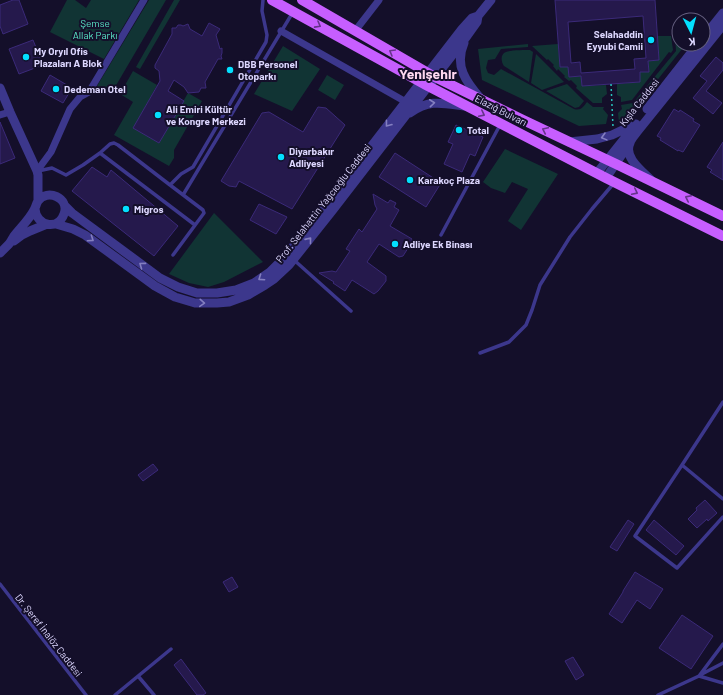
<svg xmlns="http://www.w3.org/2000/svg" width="723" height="695" font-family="Barlow,sans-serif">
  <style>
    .green { fill: #113434 }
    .building { fill: #25194c; stroke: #3b2a79; fill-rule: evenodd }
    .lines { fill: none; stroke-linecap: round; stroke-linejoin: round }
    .path { stroke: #28c3bd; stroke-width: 1.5; stroke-dasharray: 2 3; stroke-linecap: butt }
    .service { stroke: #3c378c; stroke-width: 3.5 }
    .minor { stroke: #3c378c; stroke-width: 7 }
    .tertiary { stroke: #3c378c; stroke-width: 9 }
    .primary { stroke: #c75eff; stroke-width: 10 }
    .oneway { stroke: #65338a }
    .oneway2 { stroke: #847fc0 }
    .poi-dot { fill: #03e0ff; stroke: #140f2a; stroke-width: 1.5 }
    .labels { text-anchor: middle; stroke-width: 4; stroke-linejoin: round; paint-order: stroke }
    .park-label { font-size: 10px; fill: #5ae8c8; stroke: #140f2a }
    .poi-label { font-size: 10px; font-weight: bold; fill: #ddd7ff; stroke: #140f2a; text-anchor: start }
    .street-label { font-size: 10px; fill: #ddd7ff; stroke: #140f2a }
    .district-label { font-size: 14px; font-weight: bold; fill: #ffd9f0; stroke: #140f2a }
  </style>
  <rect width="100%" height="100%" fill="#140f2a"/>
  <path class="green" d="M67 0H75L86 8 91 0H139L104 59 50 32Z
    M149 0H166L111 94 97 86Z
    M174 0H180L140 69 136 67Z
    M675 35H679V44H686L624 122 619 123 618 113 622 109 621 105 633 103 676 51Z
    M657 36H671L673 50 671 53 669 52 632 100 621 102V97L617 95V84L640 82V72L649 71 648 61 659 60Z
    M528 44V47L501 49 495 59 488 60 486 68 488 73 494 75 501 69 574 109C581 111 583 107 587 102L593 107H604L603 109 608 115 606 124 579 126 482 80 478 49Z
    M558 44 560 67H568L569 77 581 76 582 86 606 85 607 94 602 98V103H593L576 88 577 86 571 80 569 81 564 77 565 76 558 69 557 71 553 66 554 65 548 59 547 60 532 46Z
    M283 46 320 69 292 111 254 94Z
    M530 50 533 52 529 82 504 66C501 62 500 54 506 52 510 50 525 50 530 50Z
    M536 54 564 82 542 90 531 83Z
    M133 71 157 85 134 128 159 143 188 93 202 101 174 150V158L169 166 114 135 133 102 120 94Z
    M327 75 344 85 335 100 318 90Z
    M567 84 584 101 579 107 575 108 546 91Z
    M505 149 558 174 521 230 508 221 528 189 512 182 505 193 491 188 483 182Z
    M214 213 263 262 224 282 208 287 189 283 169 274Z"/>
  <path class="building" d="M13 0H19L28 24 3 34 0 26V5Z
    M555 0H655L659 60 648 61 649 72H640V82L582 86 581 76 569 77 568 67H560ZM643 16 646 58 634 59 635 69 581 73 580 62 571 63 568 22Z
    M209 23 220 29 216 35 220 49 222 48V53L221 56 222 59H218L205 82 206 88H201L199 92 188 93 184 87 174 80 168 91 184 101 159 143 133 128 160 81 159 71 155 68V65L172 34V28H176L178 25H181L183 26 188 24 190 29 202 36Z
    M33 40 43 65 19 74 9 49Z
    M716 57 723 63V70L706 91 722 103 713 114 693 98 707 81 700 76Z
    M50 75 72 88 63 103 41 91Z
    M318 107 326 108 345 125 292 209 239 181 236 187 229 186 221 181 262 113 269 112 303 132Z
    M674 109 679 112 680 110 694 119 693 121 700 125 683 152 678 150V151L660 140 661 138 657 136Z
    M0 122 15 158 0 164Z
    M456 125 483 137 475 156 470 154 462 172 444 164 453 144 448 142Z
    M723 142V180L710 172 712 170 707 167Z
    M395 153 441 183 426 207 379 177Z
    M92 167 107 177 111 170 178 226 154 256 72 191Z
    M373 194 388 203 390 200 396 203 394 207 399 210 390 226 412 239 410 245 403 256 399 257 379 244 367 262 386 276V281L378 291 374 294 352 280 345 291 333 283 334 282 319 273 332 271 336 272 350 251 346 249 359 229 362 232 377 209 375 205Z
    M259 204 287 217 276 234 250 220Z
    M153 464 158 470 143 481 138 475Z
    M705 500 717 513 708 521 707 519 697 528 688 519 697 510 696 508Z
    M628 520 634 524 617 551 610 547Z
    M654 520 684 546 676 555 646 530Z
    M635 572 663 589 650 609 637 600 622 623 609 614 623 592V591Z
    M232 577 238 587 229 592 223 582Z
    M682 615 713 636 691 669 659 648Z
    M573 657 584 675 576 680 565 661Z
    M181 659 206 693 203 695H197L174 665Z"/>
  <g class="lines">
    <path class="path" d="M611 84 613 127"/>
    <path class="service" d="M100 153 195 225
      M38 171 52 168 66 175 83 165 100 153 110 144 114 143 118 145 170 185 181 174 193 167 266 42 267 35 262 11 263 0
      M170 185 203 210 204 213 173 255
      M183 195 293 12
      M441 235 500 125
      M294 260 351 311
      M480 353 509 342 526 325 532 310 540 285 570 237 592 209 614 183
      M723 402 682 465 635 536 677 568 723 517
      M682 465 723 499
      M0 584 86 695
      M700 675 723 663
      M138 676 154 695
      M699 676 723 644
      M115 695 171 649
      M658 695 699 676 723 683"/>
    <path class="minor" d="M281 31 406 102
      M355 31 379 0
      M0 115 10 112
      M37 171 51 152 70 109 80 97 89 92 144 0"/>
    <path class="tertiary" d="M703 38 723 13
      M464 43C454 66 466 82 481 99
      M0 88 10 112 37 171 38 175V201
      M647 109 698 44
      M410 113C429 99 442 103 464 106
      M569 142 597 139 612 135 633 125
      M597 173 636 124
      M606 178 629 144
      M651 180C642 171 623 157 630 143 631 139 635 135 637 132L723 25
      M65 206 72 213 160 278 178 287 197 293H217L236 290 254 283 270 272 283 259 319 214 462 29 472 18 478 16 491 0
      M56 224 73 229 85 235 155 286 175 297 195 303H217L229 302 248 295 265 285 274 279 289 265 332 211 467 36 477 22 478 16
      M14 241 22 235 30 231 47 224
      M0 253C3 250 6 247 9 244 11 242 12 239 14 236 20 228 29 220 34 210 36 207 36 204 38 201 47 188 70 198 64 214 58 231 36 226 35 209"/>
    <path class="primary" d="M272 0 428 86 606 178 723 236
      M302 0 435 77 521 119 616 164 723 216"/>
  </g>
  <defs><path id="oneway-chevron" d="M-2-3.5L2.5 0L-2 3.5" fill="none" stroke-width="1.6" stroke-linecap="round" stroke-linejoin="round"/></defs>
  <g class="oneway">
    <use href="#oneway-chevron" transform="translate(318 25) rotate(29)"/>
    <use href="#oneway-chevron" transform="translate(392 52) rotate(-150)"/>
    <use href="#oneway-chevron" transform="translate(482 114) rotate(27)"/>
    <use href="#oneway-chevron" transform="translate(545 130) rotate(-155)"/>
    <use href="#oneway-chevron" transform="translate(635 192) rotate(26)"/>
    <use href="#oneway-chevron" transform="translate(688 198) rotate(-154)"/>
  </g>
  <g class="oneway2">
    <use href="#oneway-chevron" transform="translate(432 103) rotate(-6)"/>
    <use href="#oneway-chevron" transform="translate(388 124) rotate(128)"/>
    <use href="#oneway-chevron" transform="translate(604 137) rotate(165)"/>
    <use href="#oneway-chevron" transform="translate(91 239) rotate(34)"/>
    <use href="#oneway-chevron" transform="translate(309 240) rotate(-51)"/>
    <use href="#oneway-chevron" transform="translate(142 265) rotate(-144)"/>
    <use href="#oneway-chevron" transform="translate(261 278) rotate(146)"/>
    <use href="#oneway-chevron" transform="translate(202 303) rotate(4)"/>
  </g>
  <g class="poi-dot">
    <circle cx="651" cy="40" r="4"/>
    <circle cx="26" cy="57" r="4"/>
    <circle cx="230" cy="70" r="4"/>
    <circle cx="56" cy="89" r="4"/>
    <circle cx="158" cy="115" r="4"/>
    <circle cx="459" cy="130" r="4"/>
    <circle cx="281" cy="157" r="4"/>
    <circle cx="410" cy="180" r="4"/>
    <circle cx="126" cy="209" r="4"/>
    <circle cx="395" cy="244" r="4"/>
  </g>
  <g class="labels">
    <g class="park-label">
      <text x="95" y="27">Şemse<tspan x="95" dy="12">Allak Parkı</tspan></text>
    </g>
    <g class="poi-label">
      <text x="643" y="38" text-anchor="end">Selahaddin<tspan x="643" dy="12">Eyyubi Camii</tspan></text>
      <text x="34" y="55">My Oryıl Ofis<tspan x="34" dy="12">Plazaları A Blok</tspan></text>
      <text x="238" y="68">DBB Personel<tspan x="238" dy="12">Otoparkı</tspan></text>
      <text x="64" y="93">Dedeman Otel</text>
      <text x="166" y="113">Ali Emiri Kültür<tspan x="166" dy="12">ve Kongre Merkezi</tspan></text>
      <text x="467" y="134">Total</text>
      <text x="289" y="155">Diyarbakır<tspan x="289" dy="12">Adliyesi</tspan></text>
      <text x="418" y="184">Karakoç Plaza</text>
      <text x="134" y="213">Migros</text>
      <text x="403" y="248">Adliye Ek Binası</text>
    </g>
    <g class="street-label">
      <text transform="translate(639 102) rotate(-52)" y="4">Kışla Caddesi</text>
      <text transform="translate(501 110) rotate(27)" y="4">Elazığ Bulvarı</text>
      <text transform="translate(323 203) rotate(-52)" y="4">Prof. Selahattin Yağcıoğlu Caddesi</text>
      <text transform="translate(49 635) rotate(52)" y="4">Dr. Şeref İnalöz Caddesi</text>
    </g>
    <g class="district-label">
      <text x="428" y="79">Yenişehir</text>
    </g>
  </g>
  <g transform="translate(691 32) rotate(174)"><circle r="19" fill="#140f2a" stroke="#645f7f"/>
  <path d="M0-3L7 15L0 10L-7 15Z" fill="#03e0ff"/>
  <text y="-6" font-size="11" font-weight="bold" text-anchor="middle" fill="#ddd7ff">K</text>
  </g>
</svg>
